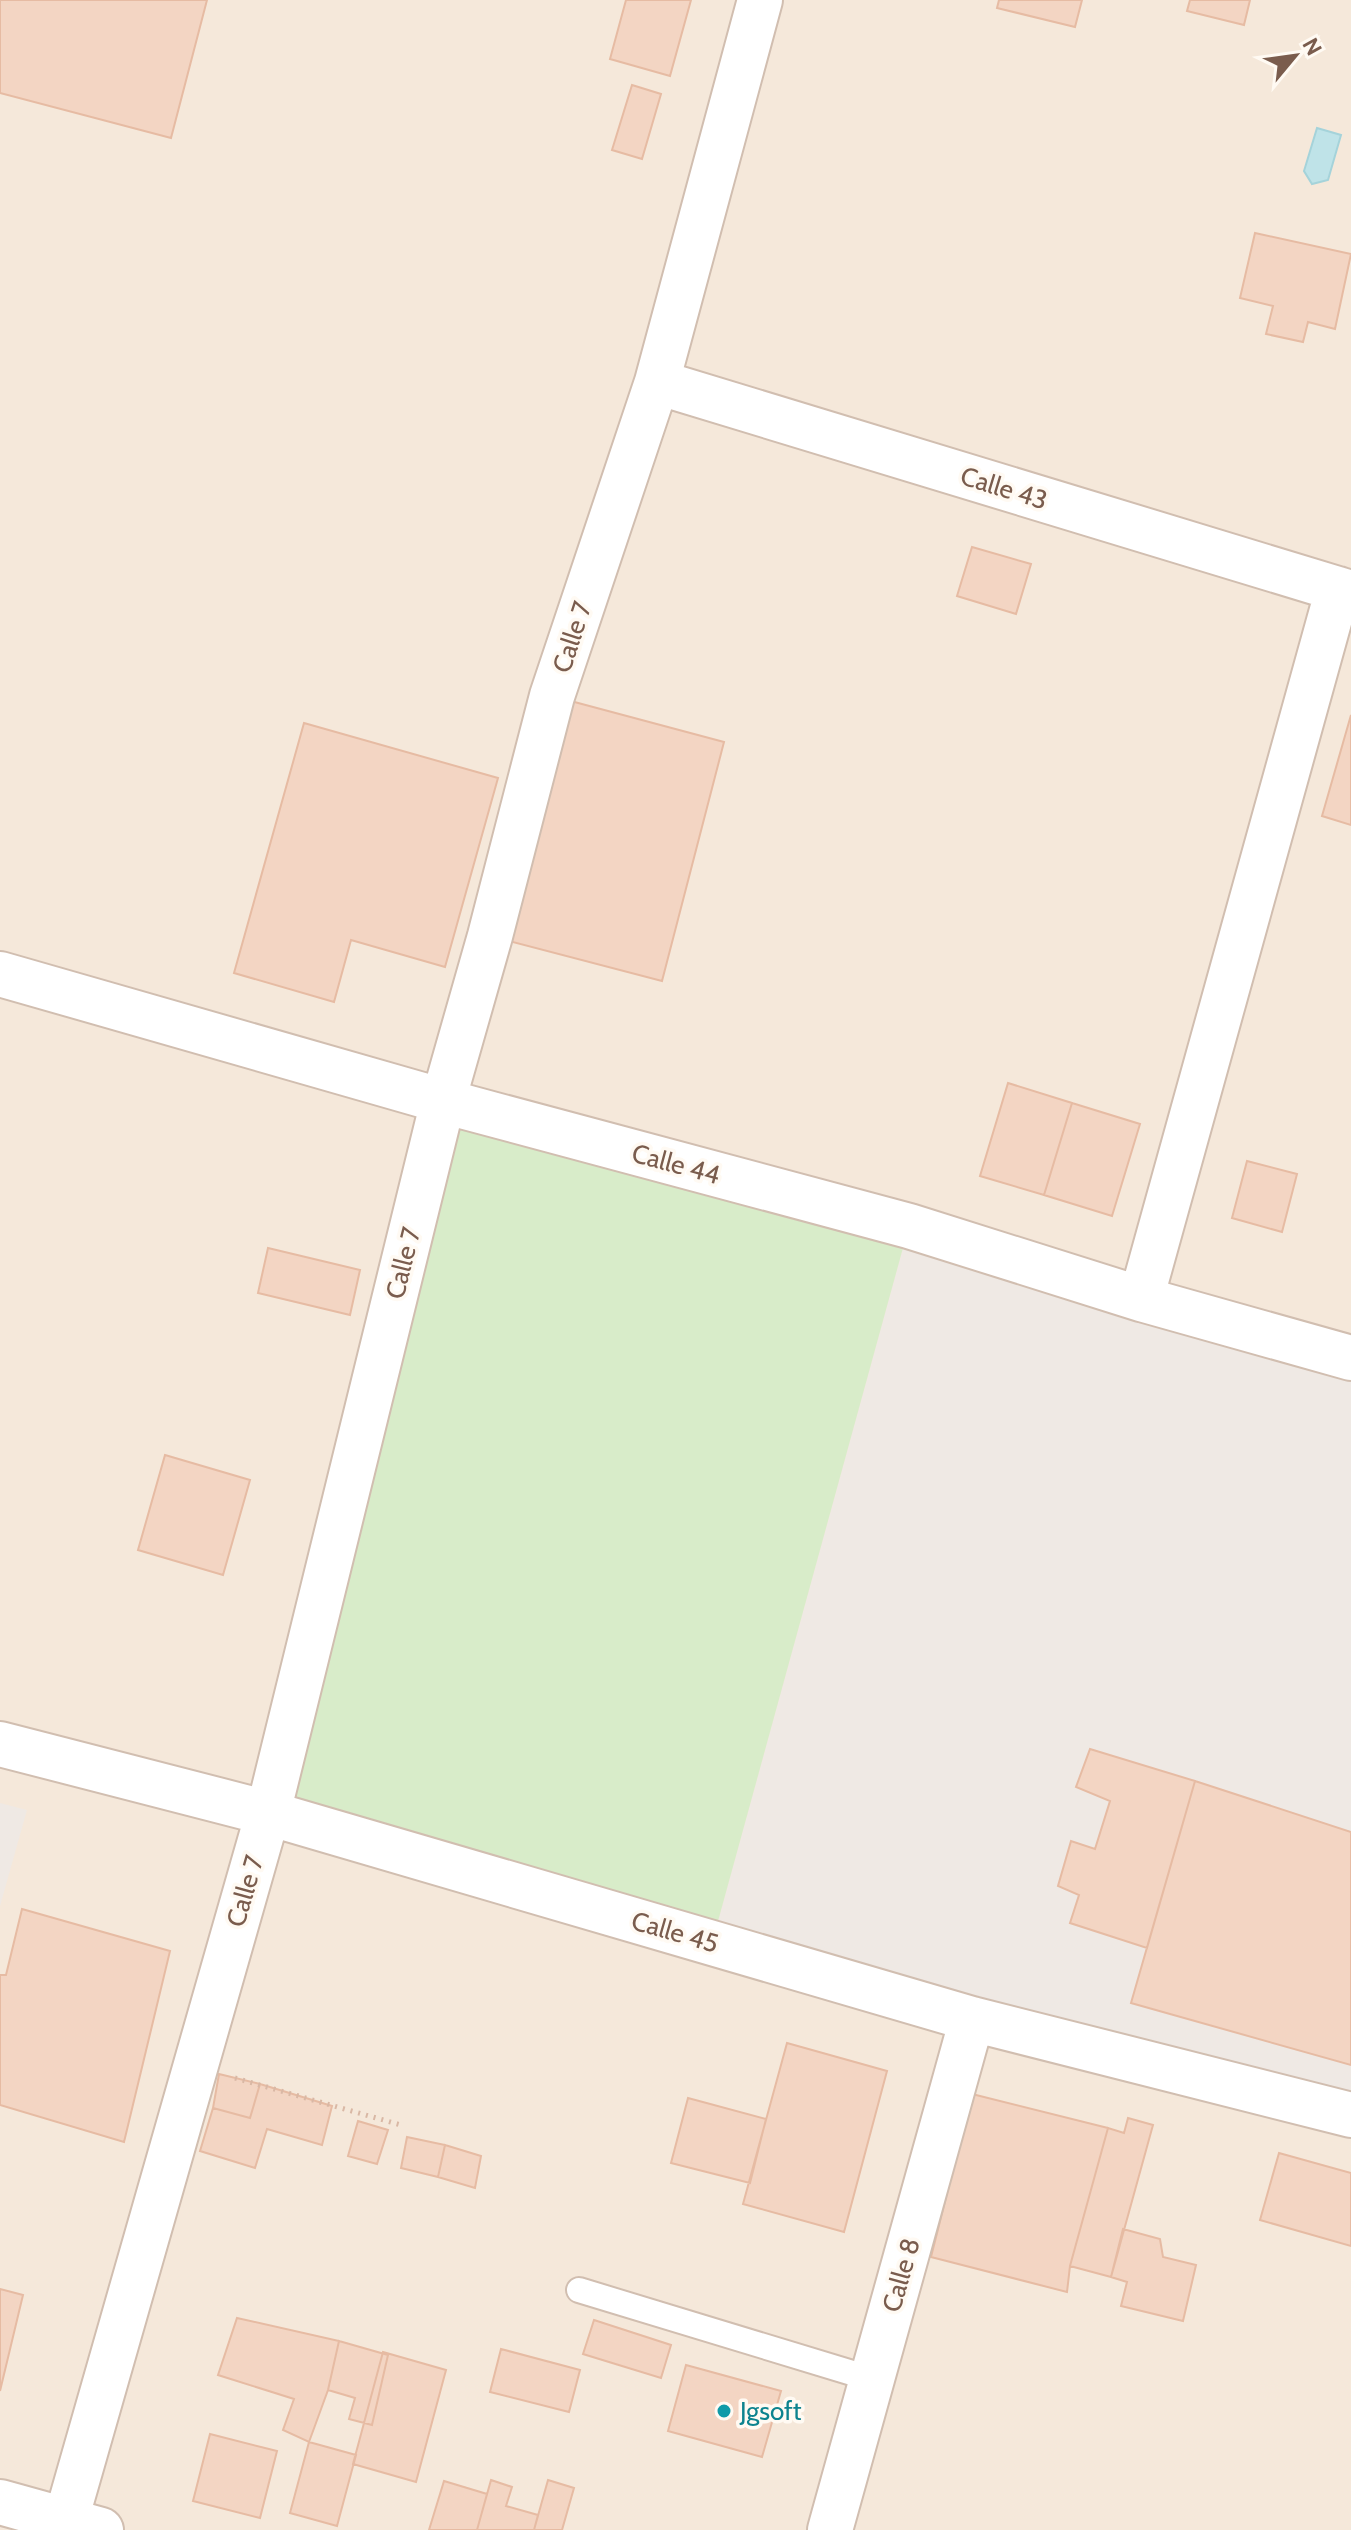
<svg xmlns="http://www.w3.org/2000/svg" width="1351" height="2530" font-family="Cabin,sans-serif">
  <style>
    .residential { fill: #f5e8da }
    .industrial { fill: #efe9e4 }
    .green { fill: #d8ecc9 }
    .water { fill: #bfe3e8; stroke: #a5d3da; stroke-width: 2 }
    .building { fill: #f3d5c3; stroke: #e6bba3; stroke-width: 2 }
    .lines { fill: none; stroke-linecap: round; stroke-linejoin: round }
    .lane-casing { stroke: #d1beb0; stroke-width: 28 }
    .street-casing { stroke: #d1beb0; stroke-width: 48 }
    .path { stroke: #d9b8a5; stroke-width: 5; stroke-dasharray: 2 6; stroke-linecap: butt }
    .lane { stroke: #fff; stroke-width: 24 }
    .street { stroke: #fff; stroke-width: 44 }
    .culture-dot { fill: #0f9aa8; stroke: #fffaf3; stroke-width: 3 }
    .labels { text-anchor: middle; stroke-width: 7; stroke-linejoin: round; paint-order: stroke }
    .street-label { font-size: 26px; fill: #7a5c4d; stroke: #fffaf3 }
    .culture-label { font-size: 26px; fill: #0d838f; stroke: #fffaf3; text-anchor: start }
  </style>
  <rect width="100%" height="100%" fill="#fdf6ec"/>
  <path class="residential" d="M0 0H1351V2530H0Z"/>
  <path class="industrial" d="M909 1226 1351 1354V2115L712 1943Z
    M0 1803 27 1810 0 1906Z"/>
  <path class="green" d="M443 1101 909 1226 712 1943 268 1813Z"/>
  <path class="water" d="M1317 128 1341 135 1328 180 1312 184 1304 171Z"/>
  <path class="building" d="M0 0H207L171 138 0 93Z
    M626 0H691L670 76 610 59Z
    M999 0H1082L1075 27 997 8Z
    M1190 0H1250L1244 25 1187 11Z
    M632 85 661 94 642 159 612 150Z
    M1255 233 1351 254 1335 329 1308 322 1303 342 1266 334 1273 306 1240 298Z
    M972 547 1031 564 1016 614 957 596Z
    M552 696 724 742 662 981 490 936Z
    M1351 715V825L1322 816Z
    M304 723 498 778 445 967 351 940 334 1002 234 973Z
    M1008 1083 1072 1103 1044 1195 980 1176Z
    M1072 1103 1140 1124 1112 1216 1044 1195Z
    M1247 1161 1297 1174 1282 1232 1232 1218Z
    M268 1248 360 1270 350 1315 258 1293Z
    M165 1455 250 1480 223 1575 138 1550Z
    M1090 1749 1195 1781 1147 1948 1070 1923 1079 1895 1058 1886 1071 1841 1095 1849 1110 1801 1076 1787Z
    M1195 1781 1351 1832V2065L1131 2003Z
    M22 1909 170 1951 124 2142 0 2105V1975H6Z
    M787 2043 887 2071 844 2232 743 2204Z
    M219 2074 260 2084 250 2118 213 2108Z
    M260 2084 332 2106 322 2145 267 2129 255 2168 200 2151 213 2108 250 2118Z
    M972 2094 1108 2128 1070 2266 1067 2292 931 2257Z
    M688 2098 766 2119 750 2183 671 2163Z
    M1128 2118 1153 2125 1111 2277 1070 2266 1108 2128 1124 2133Z
    M358 2121 388 2130 377 2164 348 2156Z
    M407 2137 445 2145 438 2177 401 2168Z
    M445 2145 481 2156 475 2188 438 2177Z
    M1279 2153 1351 2173V2246L1260 2220Z
    M1123 2229 1160 2239 1163 2257 1196 2265 1183 2321 1121 2306 1127 2282 1111 2277Z
    M0 2289 23 2295 0 2391Z
    M237 2318 339 2341 328 2390 309 2442 283 2430 294 2399 218 2375Z
    M594 2320 671 2345 661 2378 583 2354Z
    M339 2341 388 2355 372 2425 349 2419 355 2398 328 2390Z
    M501 2349 580 2370 569 2412 490 2392Z
    M383 2352 446 2370 416 2482 353 2464Z
    M686 2365 781 2391 762 2457 668 2431Z
    M210 2434 277 2451 260 2518 193 2501Z
    M309 2442 356 2455 337 2526 290 2513Z
    M491 2480 512 2487 506 2506 538 2515 534 2530H477Z
    M548 2480 574 2488 562 2530H534Z
    M444 2481 487 2494 477 2530H429Z"/>
  <g class="lines">
    <g class="lane-casing">
      <path id="lane" d="M579 2290 872 2379"/>
    </g>
    <g class="street-casing">
      <path id="street" d="M657 382 1351 593
        M0 974 443 1101 909 1226 1141 1299 1351 1358
        M1141 1299 1338 589
        M0 1744 268 1813 972 2019 1351 2115
        M0 2502 101 2530
        M63 2530 268 1813 443 1101 490 936 552 696 657 382 760 0
        M830 2530 972 2019"/>
    </g>
    <path class="path" d="M235 2078 401 2125"/>
    <use href="#lane" class="lane"/>
    <use href="#street" class="street"/>
  </g>
  <circle class="culture-dot" cx="724" cy="2411" r="8"/>
  <g class="labels">
    <g class="street-label">
      <text transform="translate(1004 488) rotate(17)" y="9">Calle 43</text>
      <text transform="translate(572 637) rotate(-72)" y="9">Calle 7</text>
      <text transform="translate(676 1164) rotate(15)" y="9">Calle 44</text>
      <text transform="translate(403 1263) rotate(-76)" y="9">Calle 7</text>
      <text transform="translate(245 1891) rotate(-74)" y="9">Calle 7</text>
      <text transform="translate(675 1932) rotate(16)" y="9">Calle 45</text>
      <text transform="translate(901 2275) rotate(-74)" y="9">Calle 8</text>
    </g>
    <g class="culture-label">
      <text x="740" y="2420">Jgsoft</text>
    </g>
  </g>
  <g transform="translate(1295 56) rotate(61)" stroke="#fffaf3" stroke-width="6" paint-order="stroke">
  <path d="M0-6L14 30L0 20L-14 30Z" fill="#7a5c4d"/>
  <text y="-12" font-size="22" font-weight="bold" text-anchor="middle" fill="#7a5c4d">N</text>
  </g>
</svg>
